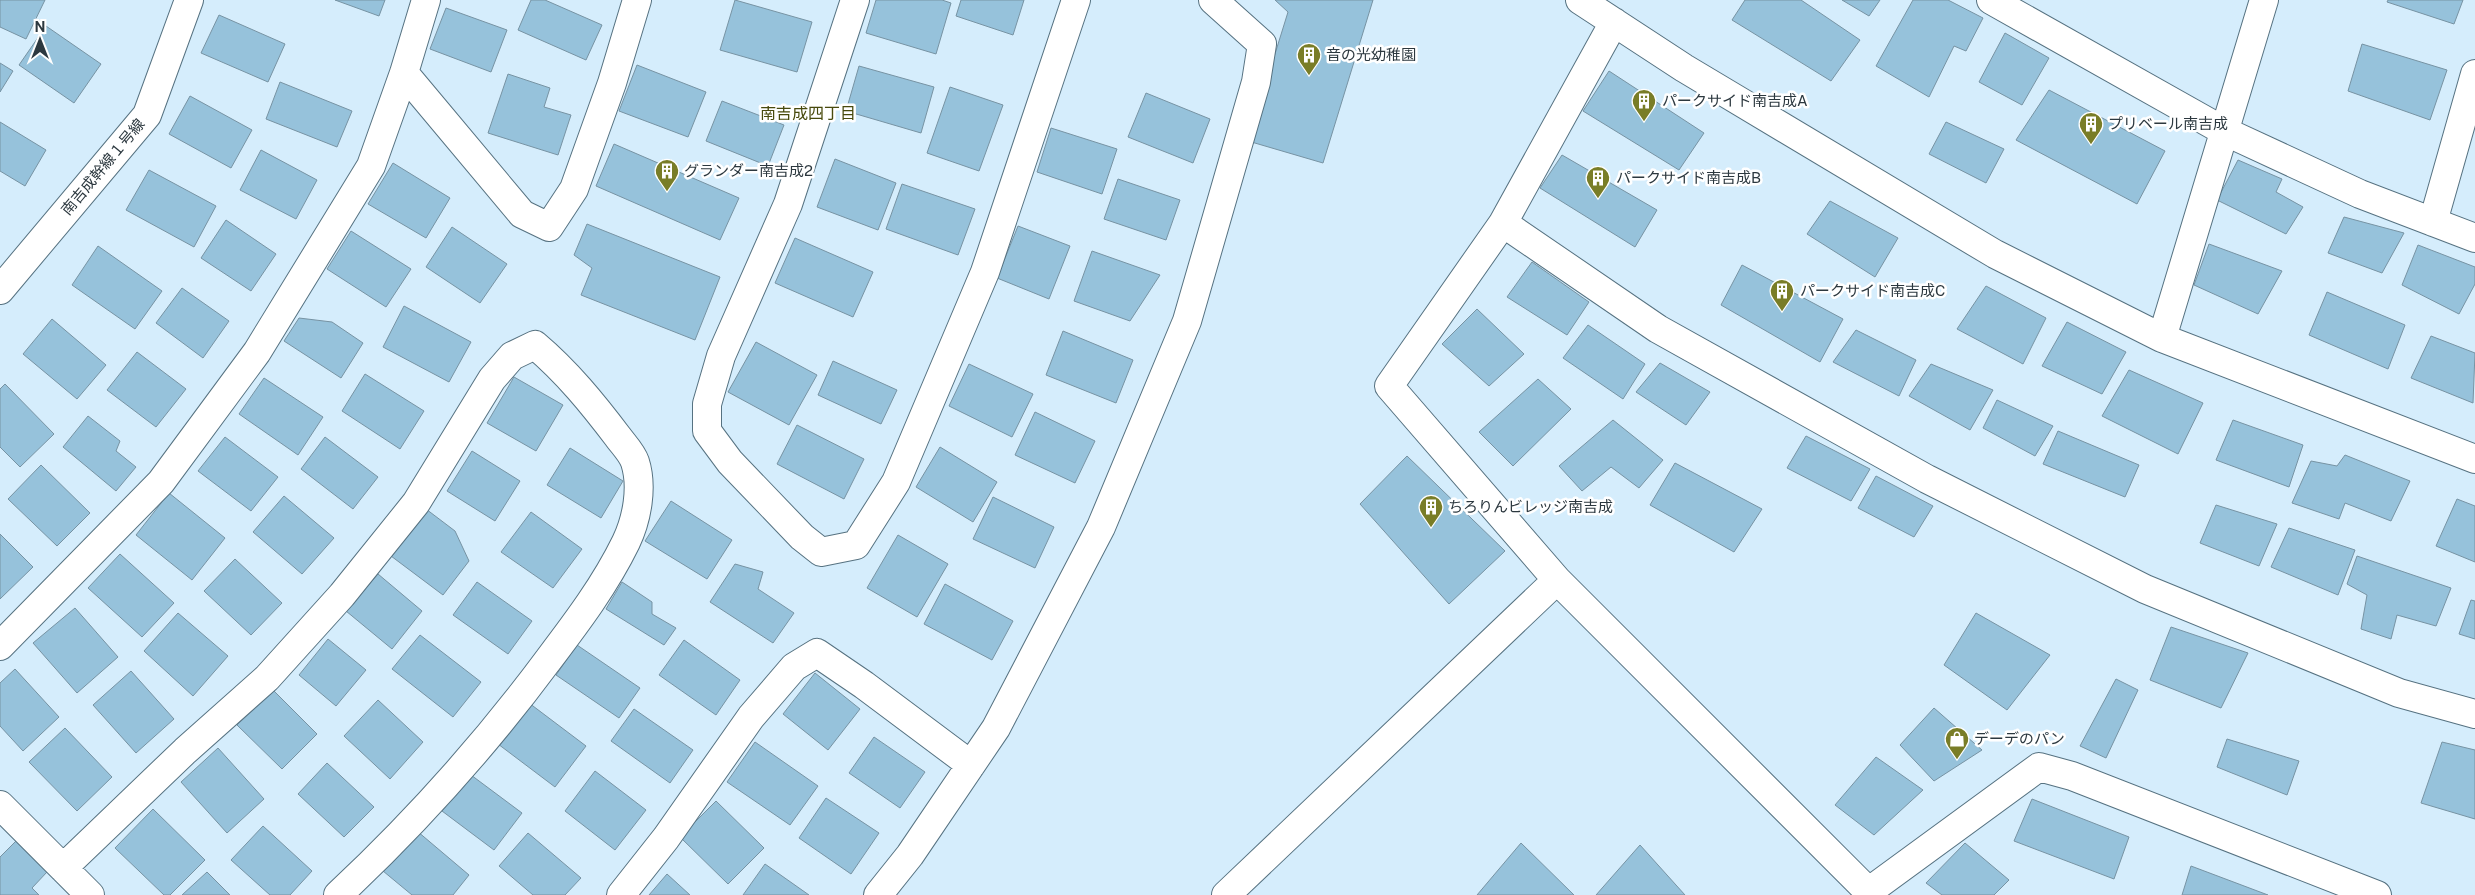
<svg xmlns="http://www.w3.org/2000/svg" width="2475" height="895" font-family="'Public Sans','Noto Sans JP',sans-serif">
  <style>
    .building { fill: #96c2db; stroke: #7793a3 }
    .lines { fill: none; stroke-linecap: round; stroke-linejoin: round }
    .street-casing { stroke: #567281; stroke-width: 30 }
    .secondary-casing { stroke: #567281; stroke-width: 30 }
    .street { stroke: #fff; stroke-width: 28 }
    .secondary { stroke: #fff; stroke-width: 28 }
    .labels { text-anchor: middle; stroke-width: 5; stroke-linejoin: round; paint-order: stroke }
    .poi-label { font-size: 15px; fill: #2c383f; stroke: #fff; text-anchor: start }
    .street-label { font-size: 15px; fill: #2c383f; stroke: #fff }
    .neighbourhood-label { font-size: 16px; fill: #484a0d; stroke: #fff }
  </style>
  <rect width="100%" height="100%" fill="#d5edfc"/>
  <path class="building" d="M0 0H45L26 39 0 27Z
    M335 0H385L379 16Z
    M531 0H545L602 25 586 60 518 30Z
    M735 0 812 22 797 72 720 50Z
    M876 0H942L951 3 936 54 866 33Z
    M961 0H1024L1013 35 956 16Z
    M1275 0H1373L1323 163 1248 141 1288 12Z
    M1745 0H1801L1860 40 1831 81 1732 20Z
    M1842 0H1880L1869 16Z
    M1913 0H1948L1983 18 1966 51 1954 46 1929 97 1876 66Z
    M2388 0H2463L2454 24 2387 2Z
    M446 8 507 30 491 72 430 49Z
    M219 15 285 44 268 82 201 53Z
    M46 26 101 64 74 103 19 65Z
    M2005 33 2049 58 2022 105 1979 82Z
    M2362 44 2447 70 2430 120 2348 91Z
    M0 63 13 71 0 92Z
    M637 65 706 92 688 137 619 111Z
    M859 66 934 87 921 133 846 111Z
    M1609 71 1704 133 1679 170 1583 111Z
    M508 74 550 88 544 107 571 115 558 155 488 133Z
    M280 82 352 111 337 147 266 119Z
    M950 87 1003 105 979 171 927 153Z
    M2049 90 2165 151 2137 204 2016 140Z
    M1146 93 1210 119 1193 163 1128 137Z
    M190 96 252 130 231 168 169 134Z
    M722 101 784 125 768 166 706 141Z
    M0 122 46 150 25 186 0 171Z
    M1946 122 2004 149 1986 183 1929 154Z
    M1051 128 1117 149 1102 194 1037 172Z
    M614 144 739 198 720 240 596 186Z
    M261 150 317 180 296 219 240 190Z
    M1562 155 1657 210 1635 247 1540 188Z
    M835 159 896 183 878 230 817 207Z
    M2238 160 2282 179 2276 192 2303 207 2286 234 2217 200Z
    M393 163 450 198 426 238 368 204Z
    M149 170 216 206 194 247 126 210Z
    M1118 179 1180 200 1166 240 1104 219Z
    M902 184 975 209 958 255 886 229Z
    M1830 201 1898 238 1875 277 1807 234Z
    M2344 217 2404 233 2382 273 2328 253Z
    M226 220 276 254 251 291 201 258Z
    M587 224 720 277 695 340 581 295 592 268 574 255Z
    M1018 226 1070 246 1049 299 997 278Z
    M452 227 507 264 480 303 426 267Z
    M351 231 411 269 386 307 327 269Z
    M795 238 873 272 853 317 775 283Z
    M2209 244 2282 271 2258 314 2194 285Z
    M2418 245 2475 267V284L2459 314 2402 285Z
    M98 246 162 291 135 329 72 285Z
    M1092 251 1160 275 1130 321 1074 301Z
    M1532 262 1589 302 1567 335 1507 297Z
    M1742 265 1843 319 1820 362 1721 305Z
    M1986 286 2046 318 2023 364 1957 329Z
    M182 288 229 321 203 358 156 323Z
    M2327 292 2405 325 2388 369 2309 335Z
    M404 306 471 342 449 382 383 347Z
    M1477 309 1524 354 1489 386 1442 344Z
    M299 318 332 322 363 343 341 378 284 341Z
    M52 319 106 365 77 399 23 354Z
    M2067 322 2126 352 2102 394 2042 366Z
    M1588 325 1645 364 1623 399 1563 358Z
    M1856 330 1916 360 1899 396 1833 362Z
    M1063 331 1133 360 1116 403 1046 375Z
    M2431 336 2475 353 2473 403 2411 378Z
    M756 342 817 375 789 425 728 392Z
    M137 352 186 389 156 427 107 390Z
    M833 361 897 390 881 424 818 395Z
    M1660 363 1710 392 1686 425 1636 392Z
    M969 364 1033 394 1012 437 949 406Z
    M1931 364 1993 390 1970 430 1909 396Z
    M2129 370 2203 403 2178 454 2102 416Z
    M365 374 424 411 400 449 342 411Z
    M514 377 563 405 536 451 487 423Z
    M264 378 323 417 298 455 239 414Z
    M1538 379 1571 409 1513 466 1479 432Z
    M5 384 54 434 20 467 0 447V389Z
    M1997 400 2053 426 2035 456 1983 428Z
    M1035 412 1095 441 1075 483 1015 455Z
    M88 416 120 441 116 451 136 467 116 491 63 447Z
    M1613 420 1663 460 1639 488 1611 467 1582 491 1559 466Z
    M2233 420 2303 445 2289 487 2216 460Z
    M797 425 864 459 844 499 777 464Z
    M2058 431 2139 465 2125 497 2043 464Z
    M1806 436 1870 469 1851 501 1787 468Z
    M225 437 278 477 251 511 198 471Z
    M325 437 378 477 353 509 301 469Z
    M940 447 997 482 973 522 916 487Z
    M570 448 623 481 601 518 547 485Z
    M472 451 520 481 495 521 447 491Z
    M2345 455 2410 481 2391 521 2345 503 2339 519 2292 503 2311 461 2337 466Z
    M1407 456 1505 551 1449 604 1360 504Z
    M1675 463 1762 509 1734 552 1650 505Z
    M41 465 90 513 57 546 8 499Z
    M1876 476 1933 506 1914 537 1858 508Z
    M169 493 225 538 192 580 136 535Z
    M284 496 334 538 302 574 253 532Z
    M993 497 1054 527 1035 568 973 539Z
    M2457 499 2475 506V562L2436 546Z
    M671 501 732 540 707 579 645 541Z
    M2216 505 2277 524 2259 566 2200 543Z
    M422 506 455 531 469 561 443 595 387 553Z
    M531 512 582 549 553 588 501 552Z
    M2289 528 2355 550 2338 595 2271 567Z
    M0 534 33 567 0 599Z
    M898 535 948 564 917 617 867 588Z
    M120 554 174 603 142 637 88 588Z
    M2357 556 2451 588 2436 626 2397 615 2391 639 2361 629 2367 595 2347 584Z
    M235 559 282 603 251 635 204 591Z
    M735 564 763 572 758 589 794 613 773 643 710 602Z
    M378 574 422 611 392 649 346 611Z
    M477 582 532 621 508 654 453 615Z
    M622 582 652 602V614L676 628 664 645 606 609Z
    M945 584 1013 621 992 660 924 624Z
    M2471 600 2475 601V639L2459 634Z
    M75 608 118 657 77 693 33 643Z
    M178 613 228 656 193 696 144 651Z
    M1976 613 2050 655 2007 710 1944 665Z
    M2171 627 2248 653 2221 708 2150 680Z
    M420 635 481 682 453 717 392 669Z
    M328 639 366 670 336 706 299 675Z
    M684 640 740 680 716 715 659 675Z
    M577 645 640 688 619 718 556 675Z
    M15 669 59 717 23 751 0 726V683Z
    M131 671 174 719 136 753 93 705Z
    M815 673 860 709 828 750 783 714Z
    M2116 679 2138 690 2106 758 2080 746Z
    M273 690 317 734 282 769 237 725Z
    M378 700 423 742 390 779 344 736Z
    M529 703 586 746 555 787 498 744Z
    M1934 708 1982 750 1934 781 1900 745Z
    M634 709 693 750 670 783 611 741Z
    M65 728 112 777 77 811 29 762Z
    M874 737 925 772 900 808 849 773Z
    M2227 739 2299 761 2287 795 2217 767Z
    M755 742 818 786 790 825 727 782Z
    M2442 742 2475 750V819L2421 803Z
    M218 748 264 799 227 833 181 782Z
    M1876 757 1923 790 1874 835 1835 805Z
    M327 763 374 807 344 837 298 794Z
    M595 771 646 810 615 850 565 811Z
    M471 775 522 813 494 850 442 811Z
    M826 798 879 833 851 874 799 838Z
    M2032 799 2129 837 2114 879 2014 841Z
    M716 801 764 848 728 884 680 837Z
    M153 809 205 860 170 895H164L115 848Z
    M263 826 312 871 290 895H270L231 860Z
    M417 831 469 875 453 895H412L383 871Z
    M528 833 581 878 565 895H533L499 866Z
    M16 841 47 872 32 888 39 895H0V857Z
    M1521 843 1574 895H1477Z
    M1965 843 2009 880 1994 895H1942L1926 883Z
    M1640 845 1685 895H1596Z
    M765 864 809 895H743Z
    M2191 866 2268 895H2182Z
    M207 872 230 895H182Z
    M667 874 690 895H649Z"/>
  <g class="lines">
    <g class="street-casing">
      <path id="street" d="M855 0 788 204 721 356 707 404V431L730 462 802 537 821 552 856 545 896 482 985 272 1076 0
        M1580 0 1684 68 1995 254 2162 338 2475 459
        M1991 0 2224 131 2360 194 2475 238
        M1614 22 1503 223 1389 386 1557 580 1872 895
        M404 73 522 214 549 227 574 189 612 83 637 0
        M2433 222 2475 74
        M1503 223 1658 329 1927 479 2145 589 2399 693 2475 714
        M2162 338 2264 0
        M0 646 161 482 257 352 371 166 404 73 426 0
        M0 805 90 895
        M63 868 185 751 267 678 342 595 416 503 492 379 512 356 535 345C567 372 593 404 618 437 623 444 632 453 635 462 643 487 637 519 626 542 605 585 577 622 549 659 486 744 415 823 338 895
        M1868 892 2039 767 2072 776 2377 895
        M621 895 666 838 751 717 794 667 817 653 864 685 971 765
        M878 895 910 855 996 728 1101 527 1187 321 1256 82 1262 44 1213 0
        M1226 895 1557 580"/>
    </g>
    <g class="secondary-casing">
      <path id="secondary" d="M0 290 147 115 189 0"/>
    </g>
    <use href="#street" class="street"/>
    <use href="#secondary" class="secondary"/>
  </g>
  <defs>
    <g id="building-pin" transform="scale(1.25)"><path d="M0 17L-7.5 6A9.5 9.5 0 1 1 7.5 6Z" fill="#797d27" stroke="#fff"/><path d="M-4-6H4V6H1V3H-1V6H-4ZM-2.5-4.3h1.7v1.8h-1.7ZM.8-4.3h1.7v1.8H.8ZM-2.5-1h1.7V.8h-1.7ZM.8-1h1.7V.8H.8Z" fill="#fff"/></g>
    <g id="shop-pin" transform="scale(1.25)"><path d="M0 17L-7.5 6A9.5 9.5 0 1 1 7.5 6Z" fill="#797d27" stroke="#fff"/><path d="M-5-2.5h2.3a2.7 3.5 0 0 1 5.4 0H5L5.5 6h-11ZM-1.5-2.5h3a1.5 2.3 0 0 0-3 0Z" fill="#fff"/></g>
  </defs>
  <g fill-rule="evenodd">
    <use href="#building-pin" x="1309" y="55"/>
    <use href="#building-pin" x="1644" y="101"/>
    <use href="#building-pin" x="2091" y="124"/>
    <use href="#building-pin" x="667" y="171"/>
    <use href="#building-pin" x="1598" y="178"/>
    <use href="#building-pin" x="1782" y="291"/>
    <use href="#building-pin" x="1431" y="507"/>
    <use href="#shop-pin" x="1957" y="739"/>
  </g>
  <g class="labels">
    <g class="poi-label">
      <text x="1326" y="60">音の光幼稚園</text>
      <text x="1662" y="106">パークサイド南吉成A</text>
      <text x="2108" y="129">プリベール南吉成</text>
      <text x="684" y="176">グランダー南吉成2</text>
      <text x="1616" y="183">パークサイド南吉成B</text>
      <text x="1800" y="296">パークサイド南吉成C</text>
      <text x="1448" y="512">ちろりんビレッジ南吉成</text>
      <text x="1974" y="744">デーデのパン</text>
    </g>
    <g class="street-label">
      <text transform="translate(103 167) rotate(-50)" y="5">南吉成幹線１号線</text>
    </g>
    <g class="neighbourhood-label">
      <text x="808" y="119">南吉成四丁目</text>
    </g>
  </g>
  <g transform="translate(40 40)" stroke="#ffffff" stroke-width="4" paint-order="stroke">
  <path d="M0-4L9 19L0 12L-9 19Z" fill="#2c383f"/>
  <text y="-8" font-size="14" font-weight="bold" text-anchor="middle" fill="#2c383f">N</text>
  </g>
</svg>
